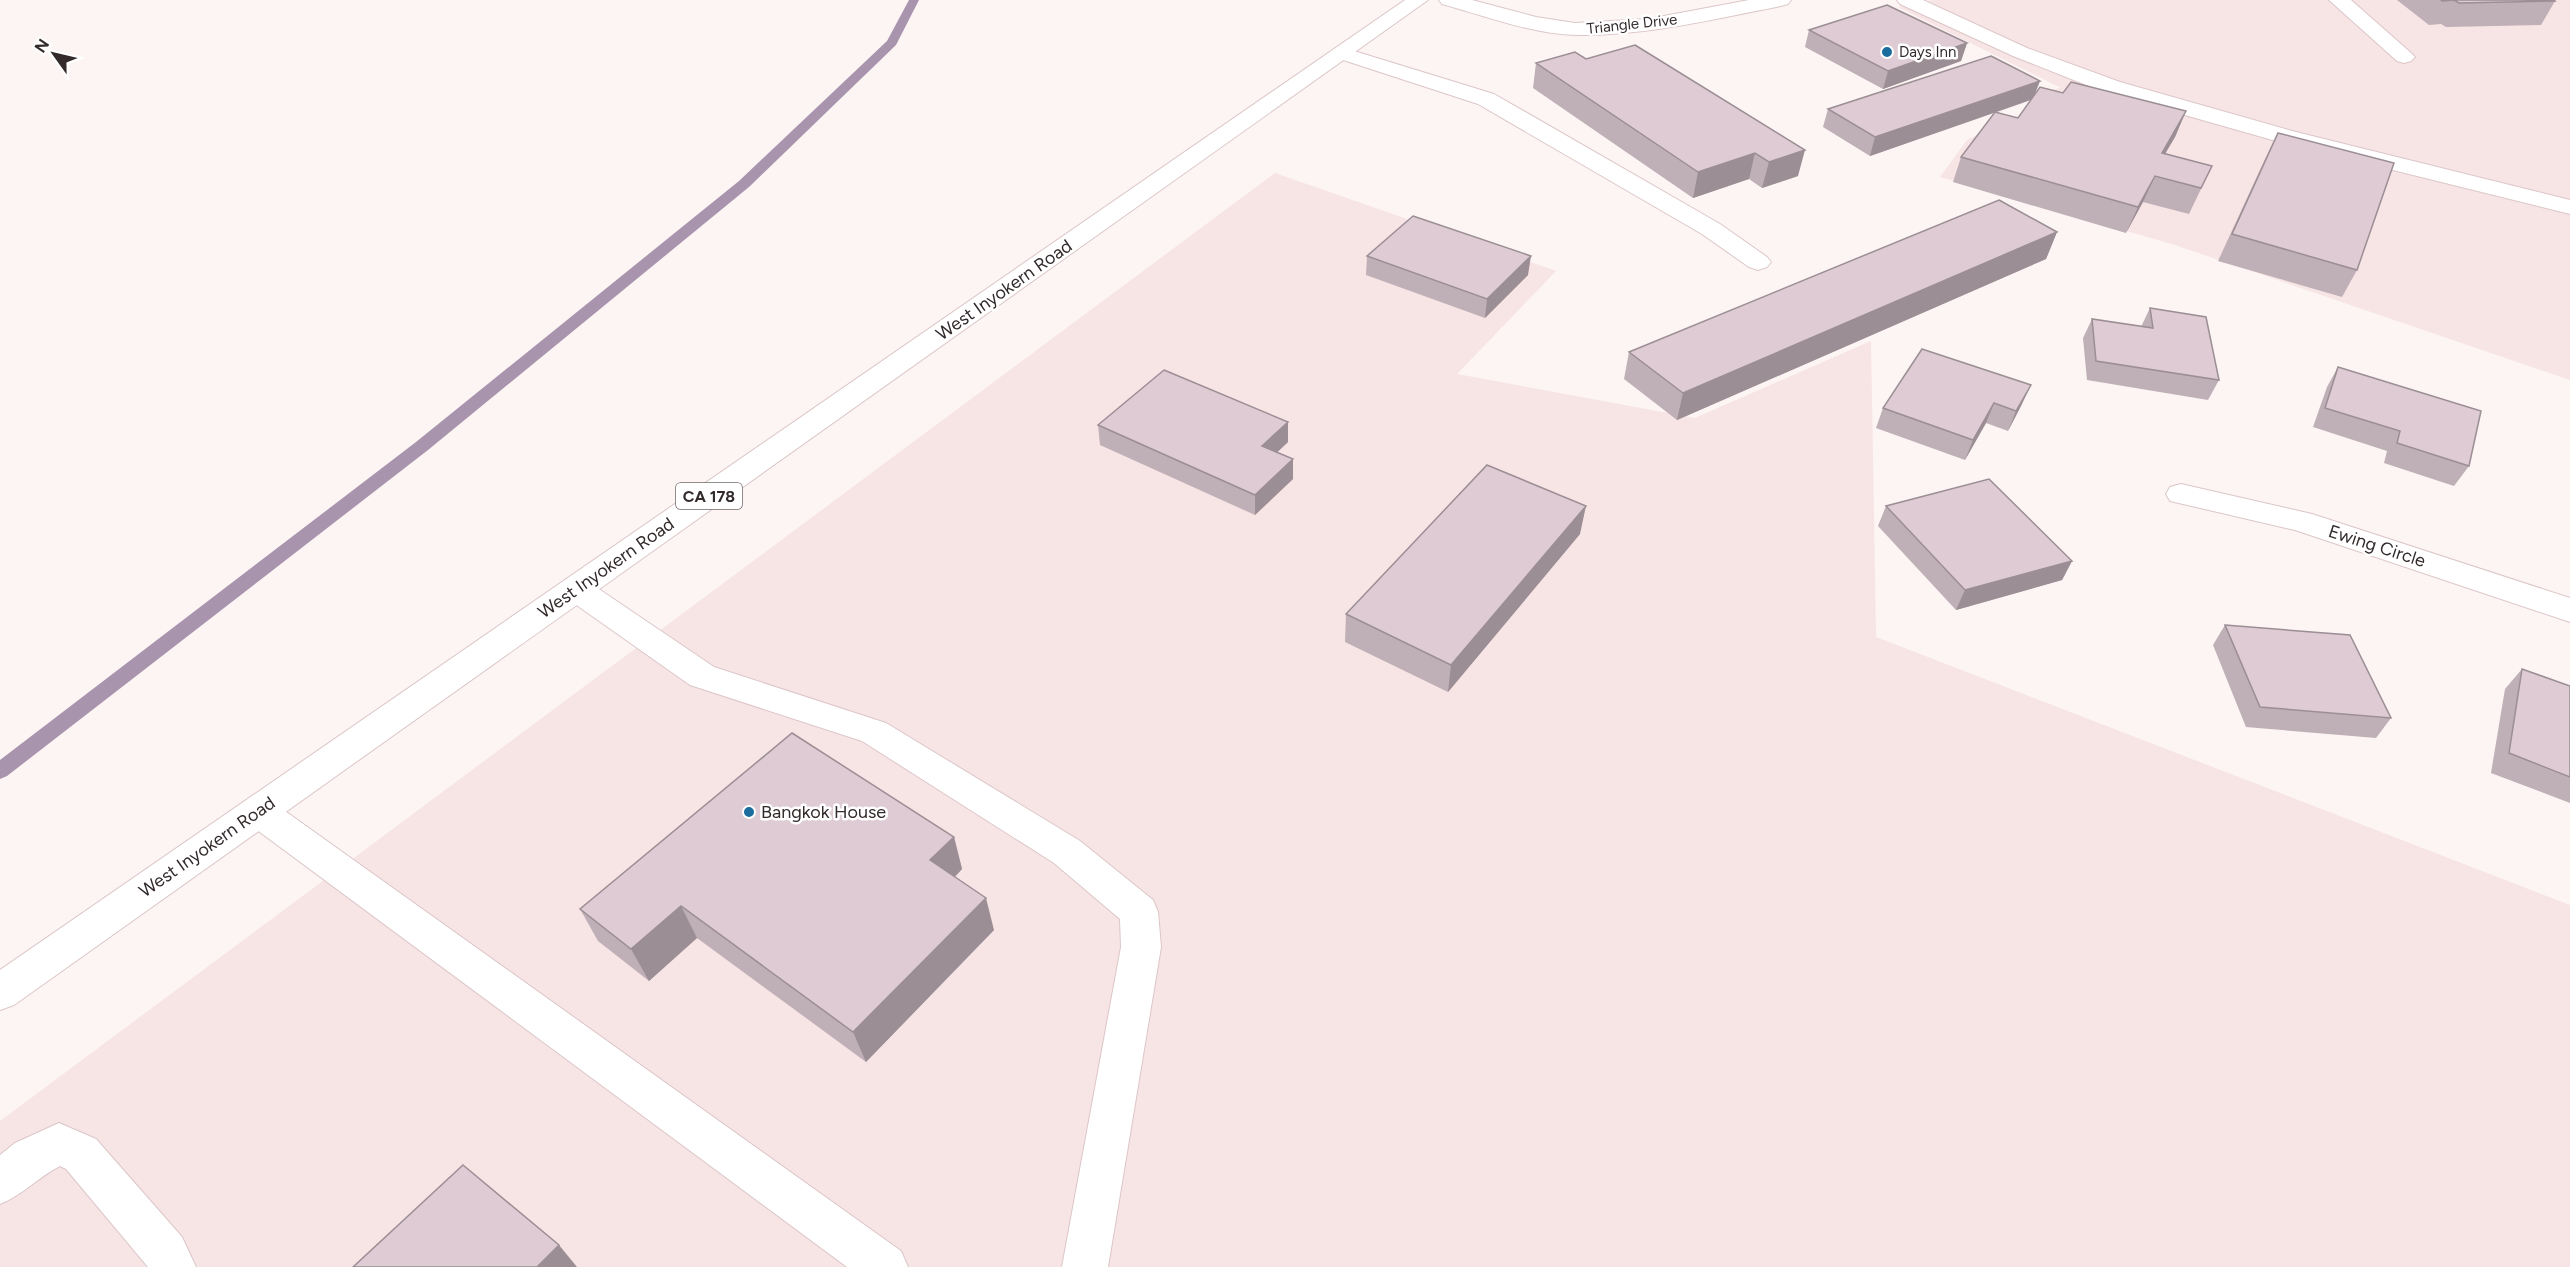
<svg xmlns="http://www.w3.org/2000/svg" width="2570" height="1267" font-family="Figtree,sans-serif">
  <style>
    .built { fill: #f7e4e5 }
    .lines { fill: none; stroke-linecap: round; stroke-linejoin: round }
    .stream { fill: #a994ae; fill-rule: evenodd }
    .lane-casing { stroke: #dcc6c8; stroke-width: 2 }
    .street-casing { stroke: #dcc6c8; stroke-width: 2 }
    .secondary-casing { stroke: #dcc6c8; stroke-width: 2 }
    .primary-casing { stroke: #dcc6c8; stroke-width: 2 }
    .lane { fill: #fff; fill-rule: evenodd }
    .street { fill: #fff; fill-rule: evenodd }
    .secondary { fill: #fff; fill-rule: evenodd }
    .primary { fill: #fff; fill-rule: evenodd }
    .wall { fill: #bfafb6; fill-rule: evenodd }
    .shaded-wall { fill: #9b8e94 }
    .building { fill: #decbd4; stroke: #9b8e94; stroke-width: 1.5 }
    .poi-dot { fill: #1b6d9e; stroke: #fff; stroke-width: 2 }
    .labels { text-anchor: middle; stroke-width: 5; stroke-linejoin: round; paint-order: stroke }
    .far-street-label { font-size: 15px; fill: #332b2b; stroke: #fff }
    .far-poi-label { font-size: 15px; fill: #332b2b; stroke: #fff; text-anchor: start }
    .shield { fill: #fff; stroke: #706b6b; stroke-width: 1.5 }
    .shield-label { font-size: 16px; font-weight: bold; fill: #332b2b }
    .street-label { font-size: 18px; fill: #332b2b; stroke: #fff }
    .poi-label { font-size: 18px; fill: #332b2b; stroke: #fff; text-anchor: start }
  </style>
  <rect width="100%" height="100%" fill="#fdf4f4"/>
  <path class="built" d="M1933 0H2570V380L2175 245 1940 177 1967 140 2020 115 2027 103 2039 100 2044 91 2061 88 1898 7Z
    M1275 173 1556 271 1457 374 1695 418 1871 341 1876 637 2570 905V1267H0V1121Z"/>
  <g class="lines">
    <path class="stream" d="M909 0H919L896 45 749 187 428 450 7 776 0 779V760L416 442 739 181 887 41Z"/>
    <g class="lane-casing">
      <path id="lane" d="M1897 0H1923L2027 48 2120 82 2292 131 2570 200V214L2276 141 2104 92 2013 56 1900 4Z
        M2329 0H2351L2411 53 2415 57 2411 61 2404 63 2397 61Z
        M1341 47 1494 94 1720 224 1767 257 1771 262 1767 267 1758 270 1749 267 1702 234 1478 104 1334 57 1331 53 1334 49Z
        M576 578 587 581 714 667 886 723 1080 841 1153 900 1158 912 1161 947 1108 1267H1062L1121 947 1120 919 1054 863 862 741 690 685 565 597 560 589 565 581Z
        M258 796 271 801 901 1251 908 1267H847L245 821 240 811 245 801Z
        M59 1123 96 1139 182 1237 196 1267H148L66 1169 60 1166C38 1177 23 1195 0 1204V1155L15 1143Z"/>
    </g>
    <g class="street-casing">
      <path id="street" d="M2181 484 2312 514 2570 598V622L2295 530 2170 501 2166 494 2170 487Z"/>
    </g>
    <g class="secondary-casing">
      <path id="secondary" d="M1439 0H1472L1536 17 1575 23 1648 19 1749 0H1791L1788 4 1781 6C1714 19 1645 36 1576 35 1532 34 1485 16 1442 4Z"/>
    </g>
    <g class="primary-casing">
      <path id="primary" d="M1405 0H1428L14 1005 0 1010V970Z"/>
    </g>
    <use href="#lane" class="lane"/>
    <use href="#street" class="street"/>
    <use href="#secondary" class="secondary"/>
    <use href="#primary" class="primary"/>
  </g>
  <path class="wall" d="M2397 0H2554L2555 1 2541 25 2446 27 2441 24 2429 25Z
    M1809 30 1967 43 1961 61 1883 89 1805 47Z
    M1586 59 1798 176 1762 188 1749 179 1693 198 1533 88 1536 63Z
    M2063 93 2186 111 2175 137 2165 153 2212 166 2189 214 2143 202 2126 233 1953 182 1961 157 1994 113 1870 156 1823 127 1828 109 2035 94ZM2031 100 2018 118 1997 112Z
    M2278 133 2357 270 2342 297 2218 261 2265 159Z
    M2057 232 2046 259 1677 420 1624 379 1629 352Z
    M1367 256 1528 275 1485 318 1366 275Z
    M2150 308 2219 380 2208 400 2087 380 2083 338 2092 319 2141 327Z
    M1922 349 2022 404 2008 431 1986 423 1965 460 1876 428 1883 408Z
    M2338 367 2469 466 2454 486 2384 463 2387 451 2313 427 2327 387Z
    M1098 425 1288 442 1277 452 1293 459V479L1255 515 1100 445Z
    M1886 506 2072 561 2062 580 1956 610 1878 526Z
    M1580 534 1448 692 1345 642 1346 614Z
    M2225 625 2391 718 2376 738 2246 727 2213 645Z
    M2522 669 2570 686V803L2491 773 2505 689Z
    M954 837 962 869 955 877 994 930 866 1062 697 938 649 981 598 941 580 909Z"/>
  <path class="shaded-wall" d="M1967 43 1961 61 1883 89 1888 71Z
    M2040 81 2033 99 1870 156 1875 137Z
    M2186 111 2175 137 2151 178 2162 153Z
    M1805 150 1798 176 1762 188 1769 162Z
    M1755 153 1749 179 1693 198 1698 172Z
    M2155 176 2143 202 2126 233 2138 207Z
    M2057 232 2046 259 1677 420 1683 393Z
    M1531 256 1528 275 1485 318 1487 299Z
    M2031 385 2022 404 2008 431 2016 411Z
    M1994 403 1986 423 1965 460 1973 440Z
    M1288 422V442L1263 466 1262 446Z
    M1293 459V479L1255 515V495Z
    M1586 506 1580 534 1448 692 1451 665Z
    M2072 561 2062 580 1956 610 1965 590Z
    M954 837 962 869 939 893 930 860Z
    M986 898 994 930 866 1062 853 1032Z
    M681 906 697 938 649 981 631 949Z
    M559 1245 577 1267H537Z"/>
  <path class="building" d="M2441 0H2554L2555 1 2459 3 2454 0 2442 1Z
    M1887 5 1967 43 1888 71 1809 30Z
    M1635 45 1805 150 1769 162 1755 153 1698 172 1536 63 1575 52 1586 59Z
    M1991 56 2040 81 1875 137 1828 109Z
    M2071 82 2186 111 2162 153 2212 166 2201 188 2155 176 2138 207 1961 157 1995 112 2018 118 2040 87 2063 93Z
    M2278 133 2394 163 2357 270 2232 234Z
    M1999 200 2057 232 1683 393 1629 352Z
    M1413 216 1531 256 1487 299 1367 256Z
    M2150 308 2206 317 2219 380 2096 361 2092 319 2153 328Z
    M1922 349 2031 385 2016 411 1994 403 1973 440 1883 408Z
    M2338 367 2481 411 2469 466 2397 443 2400 431 2325 408Z
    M1164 370 1288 422 1262 446 1293 459 1255 495 1098 425Z
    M1487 465 1586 506 1451 665 1346 614Z
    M1989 479 2072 561 1965 590 1886 506Z
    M2225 625 2350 635 2391 718 2260 707Z
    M2522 669 2570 686V777L2509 753Z
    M792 733 954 837 930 860 986 898 853 1032 681 906 631 949 580 909Z
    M463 1165 559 1245 537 1267H353Z"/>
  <g class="poi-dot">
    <circle cx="1887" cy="52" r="6"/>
    <circle cx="749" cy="812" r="6"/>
  </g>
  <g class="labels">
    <g class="far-street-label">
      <text transform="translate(1632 24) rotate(-6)" y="5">Triangle Drive</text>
    </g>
    <g class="far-poi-label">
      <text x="1899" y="57">Days Inn</text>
    </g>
    <rect class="shield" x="676" y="483" width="66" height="26" rx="4.5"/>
    <g class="shield-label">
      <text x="709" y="502">CA 178</text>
    </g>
    <g class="street-label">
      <text transform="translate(1004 290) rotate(-35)" y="6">West Inyokern Road</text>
      <text transform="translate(2377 546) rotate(18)" y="6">Ewing Circle</text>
      <text transform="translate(606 568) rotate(-35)" y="6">West Inyokern Road</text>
      <text transform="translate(207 847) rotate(-35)" y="6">West Inyokern Road</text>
    </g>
    <g class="poi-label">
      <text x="761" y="818">Bangkok House</text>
    </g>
  </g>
  <g transform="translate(54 54) rotate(304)" stroke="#ffffff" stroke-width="4.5" paint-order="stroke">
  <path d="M0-4.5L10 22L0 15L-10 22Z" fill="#332b2b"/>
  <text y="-9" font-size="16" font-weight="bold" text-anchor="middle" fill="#332b2b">N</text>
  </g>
</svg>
